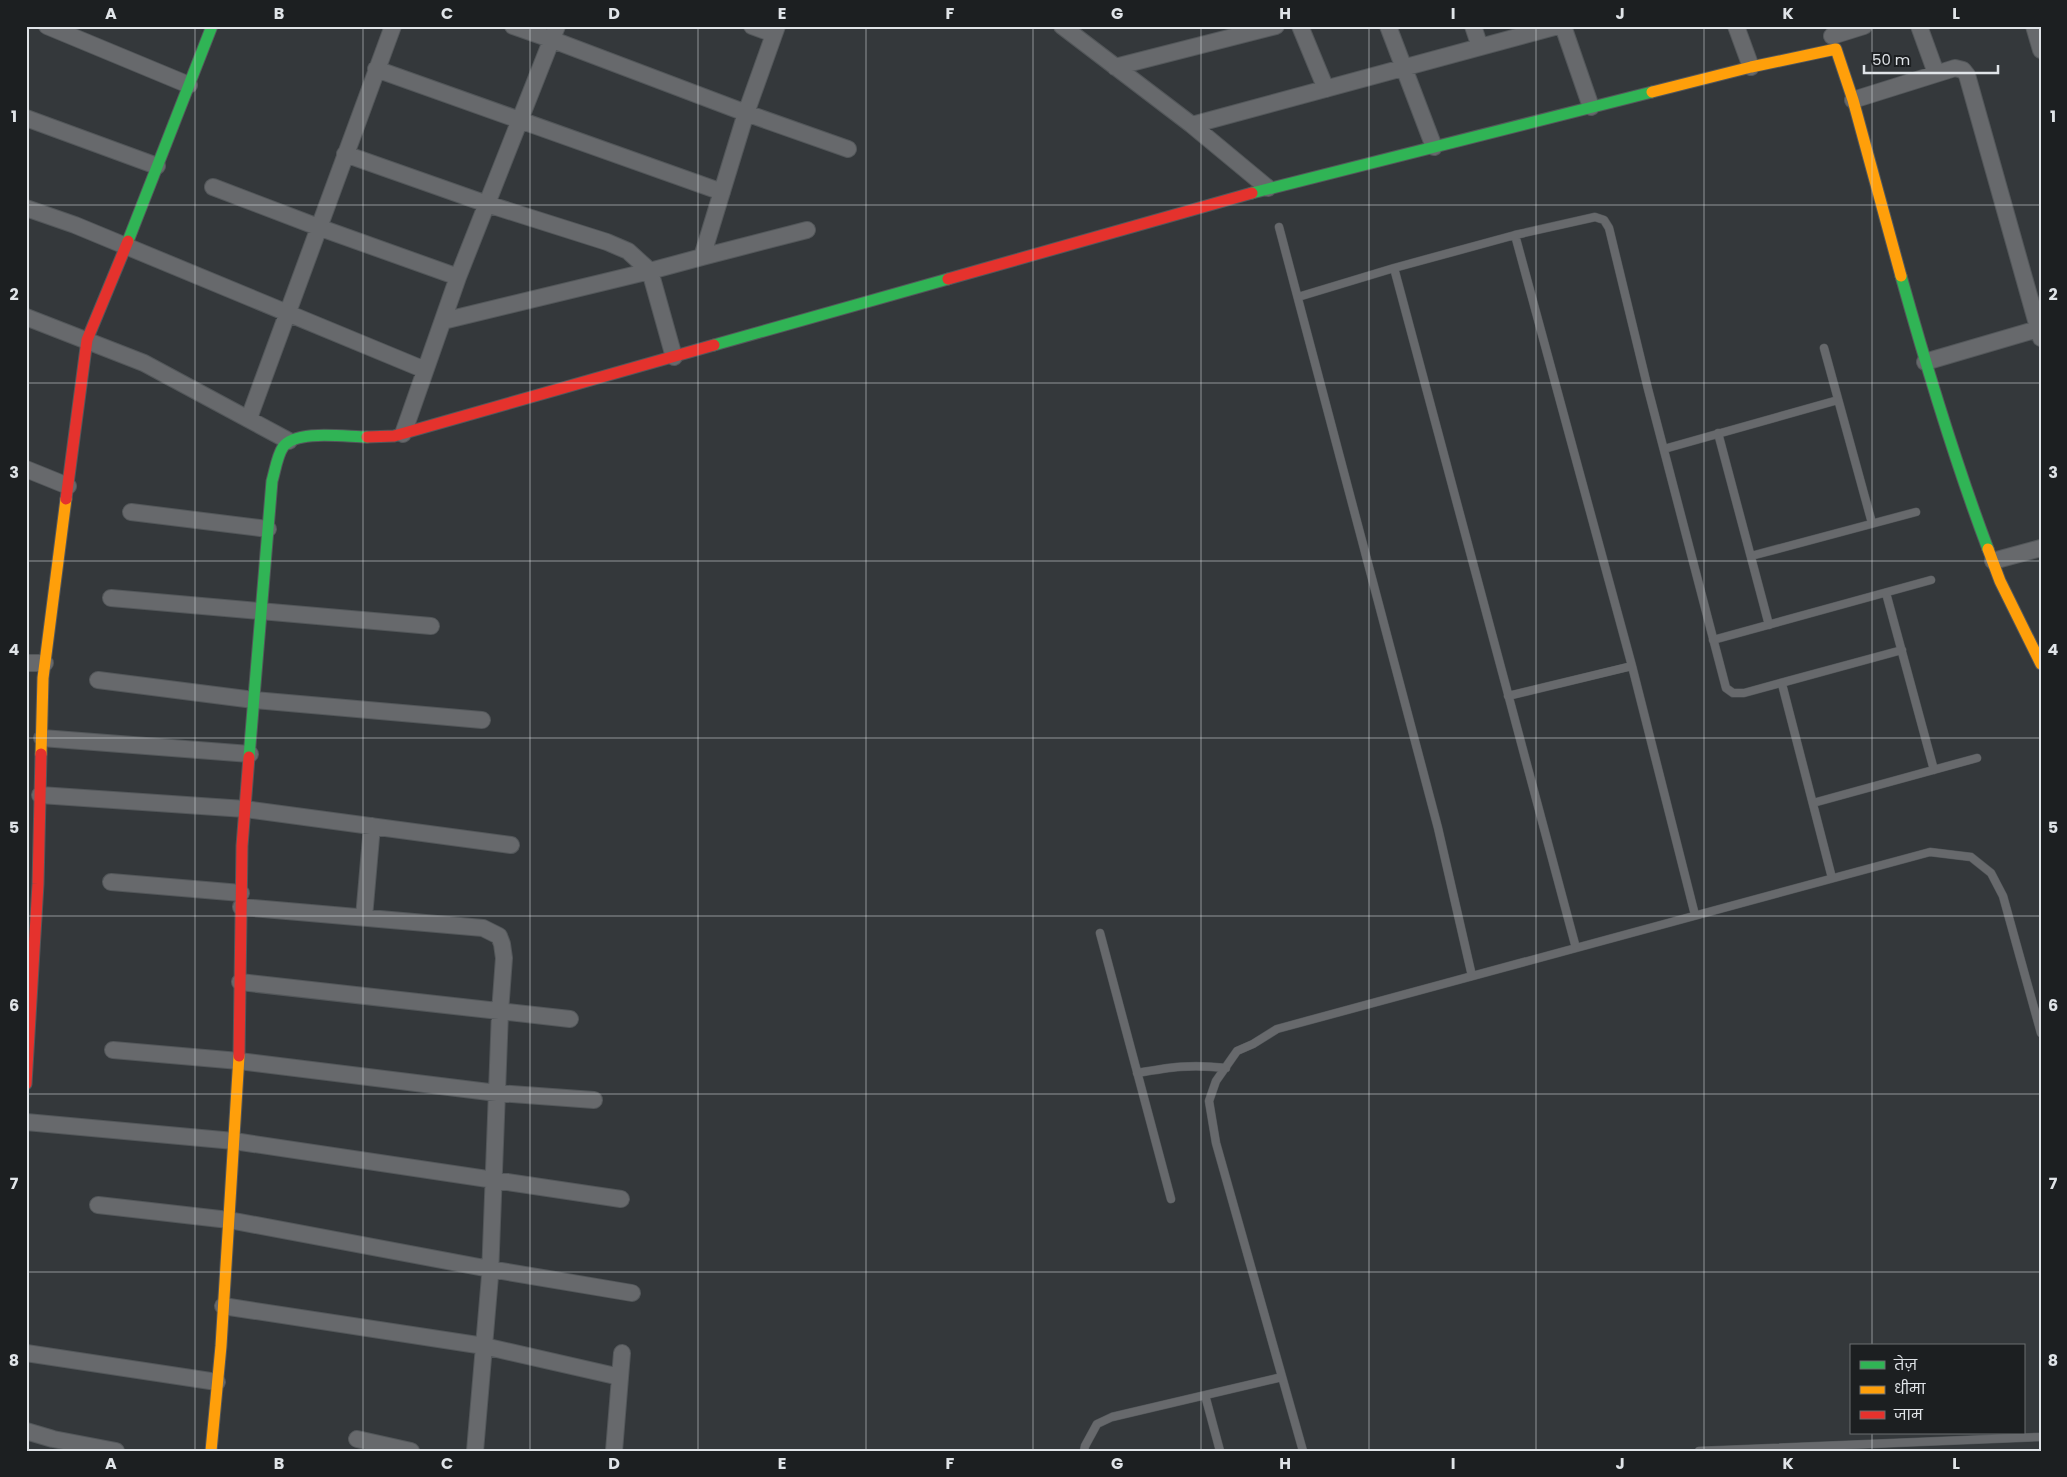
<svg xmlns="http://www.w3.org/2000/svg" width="2067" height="1477" font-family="Poppins,'Noto Sans Devanagari',sans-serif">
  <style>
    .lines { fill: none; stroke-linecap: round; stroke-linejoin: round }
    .lane-casing { stroke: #53575a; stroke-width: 9 }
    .street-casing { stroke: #53575a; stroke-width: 18 }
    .fast-casing { stroke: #53575a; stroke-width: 13 }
    .slow-casing { stroke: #53575a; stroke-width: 13 }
    .jam-casing { stroke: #53575a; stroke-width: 13 }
    .lane { stroke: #67696c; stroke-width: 8 }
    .street { stroke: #67696c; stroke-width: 16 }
    .fast { stroke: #30b455; stroke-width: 11 }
    .slow { stroke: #ff9f0a; stroke-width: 11 }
    .jam { stroke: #e5322d; stroke-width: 11 }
    .grid { fill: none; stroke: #e0e4e8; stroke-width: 1; stroke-opacity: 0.55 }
    .neatline { fill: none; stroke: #e0e4e8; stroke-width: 2 }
    .grid-label { font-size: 16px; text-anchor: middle; font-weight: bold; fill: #e0e4e8 }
  </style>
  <rect width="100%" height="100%" fill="#34383b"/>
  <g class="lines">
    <g class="lane-casing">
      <path id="lane" d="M1279 227 1438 828 1472 976
        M1515 235 1595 217 1604 220 1609 228 1648 389 1726 688 1733 693H1744L1902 650
        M1298 297 1394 268
        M1824 348 1872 523
        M1718 433 1769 625
        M1664 449 1838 400
        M1751 556 1916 512
        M1886 593 1934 770
        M1713 640 1931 580
        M1782 684 1832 878
        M1508 696 1632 666
        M1813 803 1977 758
        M1100 933 1171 1199
        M1576 948 1394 268 1515 235 1632 666 1695 915
        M1137 1073C1172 1067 1190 1064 1226 1068
        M1205 1395 1220 1451
        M1084 1451 1085 1446 1097 1424 1112 1417 1282 1377
        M1303 1451 1216 1143 1209 1101 1216 1081 1237 1051 1253 1044 1277 1029 1930 852 1971 857 1991 873 2003 896 2041 1033
        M1699 1451 2041 1437"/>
    </g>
    <g class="street-casing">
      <path id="street" d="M47 26 189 85
        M513 26 553 40 746 113 848 149
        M752 26 774 34
        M1062 26 1192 125 1268 188
        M1300 26 1326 89
        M1388 26 1434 147
        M1473 26 1480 47
        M1563 26 1591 107
        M1736 26 1751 67
        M1919 26 1936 73
        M2034 26 2041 50
        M1832 36 1864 26
        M1115 67 1276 26
        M376 69 722 192
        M1853 100 1955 68 1963 70 1967 75 2041 338
        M26 118 157 166
        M1192 125 1558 26
        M345 154 487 204 607 242 628 251 650 271 443 321
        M213 187 318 227 458 277
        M26 208 75 225 425 370
        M702 257 807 230
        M26 317 144 363 289 441
        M674 357 650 271 702 257 746 113 777 26
        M1925 362 2041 328
        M249 418 393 26
        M403 434 458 277 557 26
        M26 469 68 486
        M131 512 268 529
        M1993 561 2041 548
        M111 598 431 626
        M26 663H45
        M98 680 254 700 482 720
        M42 738 250 754
        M40 795 245 809 511 845
        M111 882 241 893
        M241 907 483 928 499 936 502 944 504 958 500 1012 490 1276 475 1451
        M364 917 372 826
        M240 982 570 1019
        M113 1050 239 1061 497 1093 594 1100
        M26 1122 234 1141 621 1199
        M98 1205 229 1220 490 1269 632 1293
        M223 1306 484 1346 620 1377
        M26 1353 217 1382
        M26 1431 53 1439 116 1451
        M357 1439 411 1451
        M614 1451 622 1353"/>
    </g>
    <g class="fast-casing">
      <path id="fast" d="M1252 193 1652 92
        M128 241 212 26
        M1901 276C1927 369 1954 459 1988 549
        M714 345 948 279
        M249 757 272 481C275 471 277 456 283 447 296 429 346 437 367 437"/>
    </g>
    <g class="slow-casing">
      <path id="slow" d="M1652 92 1751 67 1836 49 1853 100 1901 276
        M1988 549 2000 581 2041 664
        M41 754 43 678 66 499
        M211 1451 221 1346 239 1056"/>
    </g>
    <g class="jam-casing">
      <path id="jam" d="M948 279 1252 193
        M367 437 394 436 714 345
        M66 499 87 340 128 241
        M239 1056 242 846 249 757
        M26 1084 38 884 41 754"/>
    </g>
    <use href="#lane" class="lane"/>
    <use href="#street" class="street"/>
    <use href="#fast" class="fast"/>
    <use href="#slow" class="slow"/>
    <use href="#jam" class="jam"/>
  </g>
  <path class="grid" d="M195 26V1451M363 26V1451M530 26V1451M698 26V1451M866 26V1451M1033 26V1451M1201 26V1451M1369 26V1451M1536 26V1451M1704 26V1451M1872 26V1346M26 205H2041M26 383H2041M26 561H2041M26 738H2041M26 916H2041M26 1094H2041M26 1272H2041M1872 1433V1451"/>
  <rect width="2067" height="1477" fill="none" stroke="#1c1f21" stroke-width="55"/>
  <rect x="1850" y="1344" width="175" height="90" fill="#1c1f21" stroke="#6a6e71"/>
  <rect x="1860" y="1361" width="25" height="8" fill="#30b455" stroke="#6a6e71"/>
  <text x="1894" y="1370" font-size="15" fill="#e0e4e8">तेज़</text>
  <rect x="1860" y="1386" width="25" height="8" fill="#ff9f0a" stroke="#6a6e71"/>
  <text x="1894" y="1394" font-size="15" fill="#e0e4e8">धीमा</text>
  <rect x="1860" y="1411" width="25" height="8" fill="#e5322d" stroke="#6a6e71"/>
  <text x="1894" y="1420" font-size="15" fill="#e0e4e8">जाम</text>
  <path d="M1864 65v8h134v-8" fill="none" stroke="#e0e4e8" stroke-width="2.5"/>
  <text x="1872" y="65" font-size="15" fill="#e0e4e8" stroke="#1c1f21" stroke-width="4" paint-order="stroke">50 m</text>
  <rect x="28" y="28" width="2012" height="1422" class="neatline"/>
  <g class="grid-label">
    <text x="111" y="19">A</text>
    <text x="279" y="19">B</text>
    <text x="447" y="19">C</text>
    <text x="614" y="19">D</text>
    <text x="782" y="19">E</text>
    <text x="950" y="19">F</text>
    <text x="1117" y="19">G</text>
    <text x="1285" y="19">H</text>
    <text x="1453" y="19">I</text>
    <text x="1620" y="19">J</text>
    <text x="1788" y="19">K</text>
    <text x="1956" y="19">L</text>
    <text x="14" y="122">1</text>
    <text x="2053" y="122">1</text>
    <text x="14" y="300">2</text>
    <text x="2053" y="300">2</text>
    <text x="14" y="478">3</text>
    <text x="2053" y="478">3</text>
    <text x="14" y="655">4</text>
    <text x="2053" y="655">4</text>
    <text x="14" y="833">5</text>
    <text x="2053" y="833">5</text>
    <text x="14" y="1011">6</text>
    <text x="2053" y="1011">6</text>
    <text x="14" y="1189">7</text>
    <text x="2053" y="1189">7</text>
    <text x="14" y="1366">8</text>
    <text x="2053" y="1366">8</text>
    <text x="111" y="1469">A</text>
    <text x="279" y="1469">B</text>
    <text x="447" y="1469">C</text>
    <text x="614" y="1469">D</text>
    <text x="782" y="1469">E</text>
    <text x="950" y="1469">F</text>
    <text x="1117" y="1469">G</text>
    <text x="1285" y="1469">H</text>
    <text x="1453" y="1469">I</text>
    <text x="1620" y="1469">J</text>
    <text x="1788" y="1469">K</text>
    <text x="1956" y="1469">L</text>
  </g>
</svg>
